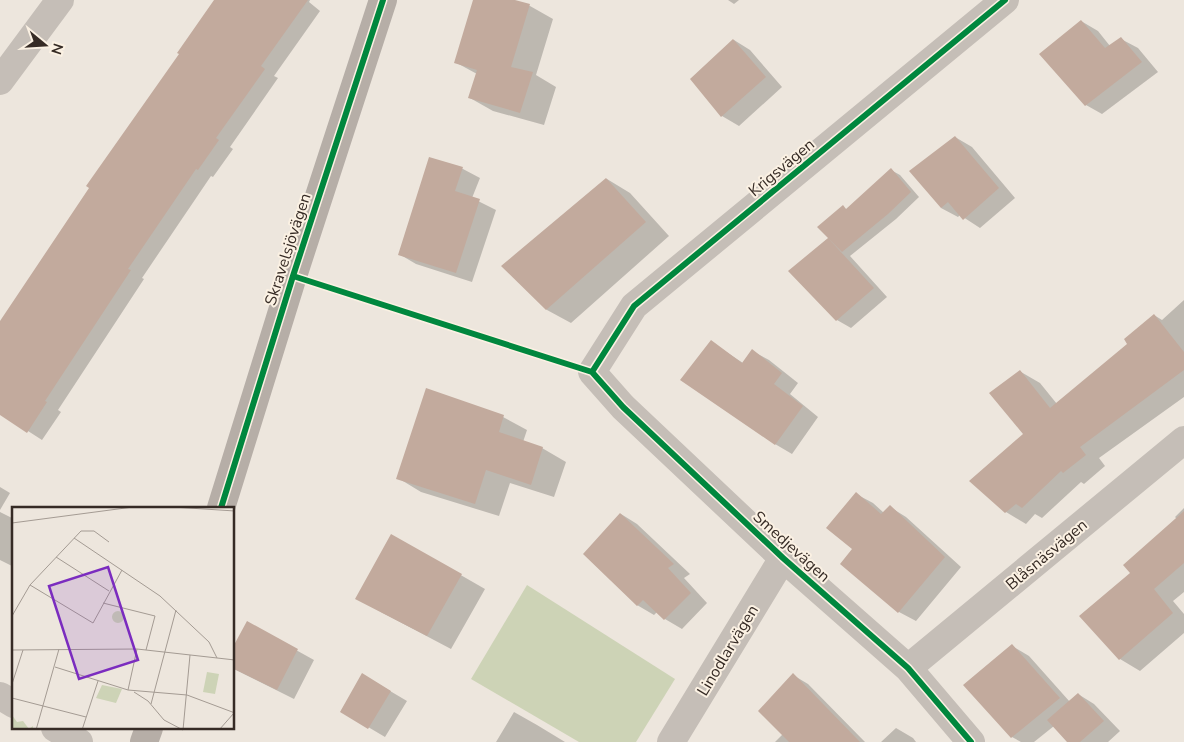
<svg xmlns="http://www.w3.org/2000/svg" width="1184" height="742" font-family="'Nunito Sans',sans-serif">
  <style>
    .green { fill: #cdd3b6 }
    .shadow { fill: #0003 }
    .building { fill: #c2aa9d }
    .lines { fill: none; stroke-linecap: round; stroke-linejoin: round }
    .street { stroke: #c5beb7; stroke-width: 28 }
    .secondary { stroke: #b6aea7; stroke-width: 28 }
    .cycleway-casing { stroke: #fbf1e3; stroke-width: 9 }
    .cycleway { stroke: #00873e; stroke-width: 6 }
    .labels { text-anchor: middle; stroke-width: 4; stroke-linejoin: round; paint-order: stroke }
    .street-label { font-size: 16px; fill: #362b25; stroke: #fbf1e3 }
    .inset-road { fill: none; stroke: #a49b93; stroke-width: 1 }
    .view { fill: #7b2cbf; fill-opacity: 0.15; stroke: #7b2cbf; stroke-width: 2.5 }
    .inset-edge { fill: none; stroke: #362b25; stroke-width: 2.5 }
  </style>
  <rect width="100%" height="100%" fill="#ede6dd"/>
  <path class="green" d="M527 585 675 679 636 742H579L471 679Z"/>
  <path class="shadow" d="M215 0H310L309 2 320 11 274 76 278 78 230 147 233 149 213 177 211 176 142 278 144 279 58 410 61 412 42 440 0 413V330Z
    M475 0H510L530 6 553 19 536 75 556 87 544 125 493 111 470 98 477 74 455 62Z
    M728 0H739L734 4Z
    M1081 21 1098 31 1110 46 1121 39 1138 48 1158 72 1102 114 1086 105Z
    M734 40 750 50 782 87 739 126 722 116 692 79Z
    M955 137 972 147 1015 198 980 228 960 215 958 217 941 208Z
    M430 159 463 169 480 178 472 198 496 210 472 282 416 264 399 254Z
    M891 170 900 175 919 197 896 219 850 256 887 297 851 328 837 320 790 271 829 238 843 207 847 210Z
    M607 179 630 193 669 236 571 323 547 310 503 266Z
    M1184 300V397L1099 458 1105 466 1084 484 1081 482 1042 518 1035 514 1026 524 1006 512 971 481 1025 435 1021 372 1040 383 1057 404 1128 344 1154 315 1162 320Z
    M711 342 743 363 752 351 769 360 798 383 790 394 818 417 792 454 775 444Z
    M503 417 527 430 523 442 542 448 566 462 554 497 510 483 499 516 421 492 398 478Z
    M0 487 10 493 0 510Z
    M856 494 873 503 884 513 890 507 906 517 961 567 916 621 899 612 854 548Z
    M1184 508V592L1173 601 1184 614V633L1140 671 1120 659 1081 616 1132 573 1177 519 1175 517Z
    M0 512 14 519V567L0 560Z
    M621 514 637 524 690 574 684 578 707 603 682 629 665 619 657 612 654 615 637 605Z
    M391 535 485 589 451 649 381 612Z
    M247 623 314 660 294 699 234 669V647Z
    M1012 646 1029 656 1070 702 1078 694 1094 704 1120 731 1108 742H1068L1054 726 1034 742H1021L1012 737Z
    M363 675 407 701 385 737 341 711Z
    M793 675 808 684 865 742H775L783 734Z
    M514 712 537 725 565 742H496Z
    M896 728 913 738 916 742H881Z"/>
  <path class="building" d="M214 0H308L261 66 265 69 216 138 219 140 198 170 196 169 128 269 131 270 45 401 47 402 27 433 0 415V321L89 188 86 186 179 54 177 53Z
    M473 0H515L530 4 511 67 533 72 520 113 468 98 477 70 454 63Z
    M1081 20 1105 48 1121 37 1142 62 1085 106 1039 54Z
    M733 39 766 77 721 117 690 79Z
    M955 136 999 188 963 220 948 202 941 208 909 171Z
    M429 157 463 167 455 191 480 199 456 273 398 255Z
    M891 168 911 192 888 214 842 252 817 227 843 205 846 209Z
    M606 178 646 222 546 310 501 266Z
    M828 238 874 288 836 321 788 271Z
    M1154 314 1184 352V370L1080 447 1086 455 1063 473 1061 471 1022 508 1016 504 1005 513 969 481 1023 434 989 393 1020 370 1050 408 1127 344 1124 339Z
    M711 340 742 363 752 349 782 373 774 384 803 406 775 445 680 380Z
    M426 388 504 415 499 432 543 447 531 485 486 470 475 504 396 479Z
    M856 492 881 514 890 505 945 557 898 613 840 564 852 549 826 528Z
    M1184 511V563L1154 589 1173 613 1119 660 1079 616 1130 573 1123 565Z
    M620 513 674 564 668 568 691 593 664 620 643 600 637 606 583 554Z
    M391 534 462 574 427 636 355 599Z
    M247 621 298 649 277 690 234 669V645Z
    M1012 644 1060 698 1011 738 963 685Z
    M362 673 391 691 368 729 340 712Z
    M793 673 860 742H789L758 711Z
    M1078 693 1104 721 1080 742H1067L1047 720Z"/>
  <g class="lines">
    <path class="street" d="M0 81 60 0
      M908 668 1184 440
      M0 696 14 704
      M55 728 79 742
      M671 742 783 558
      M971 742 908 668 783 558 623 407 592 372 634 306 1005 0"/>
    <path class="secondary" d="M221 508 293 276 383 0
      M144 742 149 728"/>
    <g class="cycleway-casing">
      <path id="cycleway" d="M293 276 592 372
        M592 372 634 306 1005 0
        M592 372 623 407 783 558 908 668 971 742
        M221 508 293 276 383 0"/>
    </g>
    <use href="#cycleway" class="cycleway"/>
  </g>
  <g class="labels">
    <g class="street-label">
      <text transform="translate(781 167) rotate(-40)" y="6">Krigsvägen</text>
      <text transform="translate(287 249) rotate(-72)" y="6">Skravelsjövägen</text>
      <text transform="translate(792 546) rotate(42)" y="6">Smedjevägen</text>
      <text transform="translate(1046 554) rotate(-40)" y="6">Blåsnäsvägen</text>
      <text transform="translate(727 650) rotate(-59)" y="6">Linodlarvägen</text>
    </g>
  </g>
  <g transform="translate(12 507)">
    <rect width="222" height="222" fill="#ede6dd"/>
    <path d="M100 110a6 6 0 1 1 12 0a6 6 0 1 1-12 0ZM195 165 207 167 203 187 191 185ZM90 178 110 182 104 196 84 191ZM0 208 5 215 11 214 17 222 21 219V222H0Z" fill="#cdd3b6"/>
    <path class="inset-road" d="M161 0 223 4M0 16 121 0M62 31 148 89 197 135 205 151M44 50 97 84M18 78 81 116 110 63M91 96 143 109 134 143M0 109 18 78 69 24H82L97 35M0 143 125 142 223 153M43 160 116 183 175 188 223 206M0 177 11 143M116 183 125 142M122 185 136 194 152 213 171 223M0 191 74 210M139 197 164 103M24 223 47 142M70 223 86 174M171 223 178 148M207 223 222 206"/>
    <path class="view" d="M96 60 126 153 67 172 37 79Z"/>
    <rect width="222" height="222" class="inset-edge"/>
  </g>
  <g transform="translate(45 45) rotate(108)" stroke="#fbf1e3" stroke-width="4" paint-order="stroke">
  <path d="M0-4L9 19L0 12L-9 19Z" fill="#362b25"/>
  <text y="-8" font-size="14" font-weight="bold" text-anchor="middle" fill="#362b25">N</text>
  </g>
</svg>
